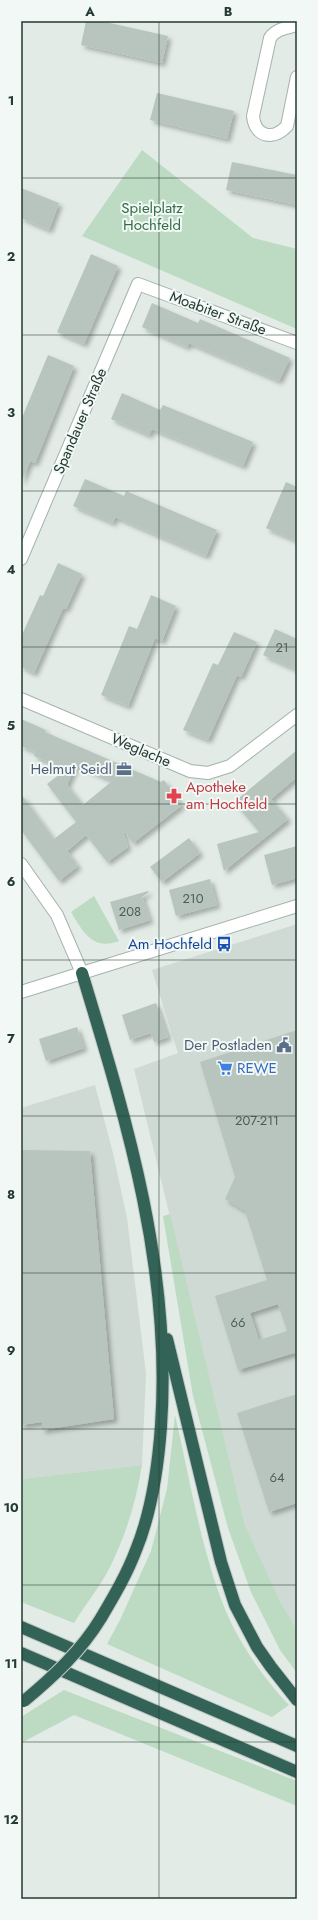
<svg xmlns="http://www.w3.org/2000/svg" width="318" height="1920" font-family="Jost,sans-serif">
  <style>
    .built { fill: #d0dad5 }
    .green { fill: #bddac3 }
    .building { fill: #b8c5bf; fill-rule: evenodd; filter: url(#shadow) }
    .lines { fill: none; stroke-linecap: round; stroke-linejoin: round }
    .minor-casing { stroke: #a5b2ac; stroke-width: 14 }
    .highway-casing { stroke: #c2c8c6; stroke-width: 14 }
    .minor { stroke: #fff; stroke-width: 12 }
    .highway { stroke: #336356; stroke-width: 12 }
    .highway-bridge-casing { stroke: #c2c8c6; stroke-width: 14; stroke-linecap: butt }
    .highway-bridge { stroke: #336356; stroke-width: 12 }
    .grid { fill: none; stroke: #243a32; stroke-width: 1; stroke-opacity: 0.55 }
    .labels { text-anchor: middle; stroke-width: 4; stroke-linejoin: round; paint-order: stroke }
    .number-label { font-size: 13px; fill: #495d55 }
    .park-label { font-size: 15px; fill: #326d44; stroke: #f2f8f5 }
    .street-label { font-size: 15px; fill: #243a32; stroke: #f2f8f5 }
    .service-label { font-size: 15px; fill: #4e5e75; stroke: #f2f8f5; text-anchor: end }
    .health-label { font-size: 15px; fill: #be3a42; stroke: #f2f8f5; text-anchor: start }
    .transit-label { font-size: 15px; fill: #164399; stroke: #f2f8f5; text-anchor: end }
    .shop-label { font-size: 15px; fill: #366cbe; stroke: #f2f8f5; text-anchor: start }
    .neatline { fill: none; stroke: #243a32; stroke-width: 1.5 }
    .grid-label { font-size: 13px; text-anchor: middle; font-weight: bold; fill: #243a32 }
  </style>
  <defs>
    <filter id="shadow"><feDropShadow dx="3.5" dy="3.5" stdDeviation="2" flood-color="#0004"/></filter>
  </defs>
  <rect width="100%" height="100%" fill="#e2ebe6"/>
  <path class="built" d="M297 924V1629L281 1603 245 1525 134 1069 178 1053 152 970Z
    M95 1085 113 1153 127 1218 146 1373 142 1465 21 1479V1108Z"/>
  <path class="green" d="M142 150 253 238 297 249V329L82 236Z
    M94 896 119 941C93 951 83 932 71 912Z
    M170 1214 245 1525 281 1603 297 1629V1673L280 1650 251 1592 228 1528 193 1396 163 1216Z
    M175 1415C190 1479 200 1547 225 1609 238 1642 265 1680 289 1705L272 1717 107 1644 120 1620 151 1551 167 1489Z
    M142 1465C136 1502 126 1535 109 1569 99 1588 85 1605 74 1623L21 1602V1479Z
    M64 1690 297 1781V1806L74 1715 21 1743V1717Z"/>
  <path class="building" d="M86 21H101L168 36 162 63 81 45Z
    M157 93 234 111 227 139 150 120Z
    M232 162 297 175V205L226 190Z
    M21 188 59 203 49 230 21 218Z
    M91 254 118 266 84 344 57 332Z
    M152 303 198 323 200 319 290 358 279 381 189 343 187 347 142 327Z
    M48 355 74 366 35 463 30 461 21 483V420Z
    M122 393 160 410 163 405 253 442 243 466 152 429 149 435 111 419Z
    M85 479 124 496 126 491 217 530 206 556 115 517 113 523 73 506Z
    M286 482 297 487V541L266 528Z
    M58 563 82 574 66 609 63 608 34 673 21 667V637L40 595 43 596Z
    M151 595 176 606 162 641 155 638 128 706 101 695 129 626 137 629Z
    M275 629 297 639V670L263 655Z
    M234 632 257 642 241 677 237 675 208 740 183 730 213 663 218 665Z
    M21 719 46 730 45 732 161 782 164 780 182 805 133 843 122 829 128 847 107 862 86 835 67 851 78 866 59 881 21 830V794L54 839 76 822 47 784 65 770 34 756 35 752 21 746ZM76 765 112 781 83 805 67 785Z
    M297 750V777L271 799 288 819 224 871 217 844 259 832 234 802Z
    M189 838 200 853 162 882 150 867Z
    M297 846V878L272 885 264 855Z
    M210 879 217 905 176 916 169 890Z
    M148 891 149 892 142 897 150 920 119 930 110 902Z
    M156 1003 168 1037 154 1042 151 1033 130 1040 122 1015Z
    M77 1027 84 1048 46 1061 39 1039Z
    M297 1030V1354L294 1353 238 1370 215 1296 267 1280 245 1211 225 1199 235 1177 200 1062ZM278 1304 287 1331 259 1340 250 1313Z
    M21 1150 90 1151 114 1419 42 1430V1422L21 1425Z
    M297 1394V1503L269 1512 237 1413Z"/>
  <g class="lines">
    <g class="minor-casing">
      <path id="minor" d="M297 25C286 28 276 29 270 38L253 116C255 137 273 141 287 126L297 77
        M21 559 138 284 297 343
        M21 699 190 771 208 773 230 766 297 715
        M21 864 57 915 82 973
        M21 992 297 906"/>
    </g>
    <g class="highway-casing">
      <path id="highway" d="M82 973C127 1122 172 1268 161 1426 158 1468 152 1511 136 1550 127 1574 114 1596 101 1618
        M167 1339 221 1562 235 1605 257 1647 271 1667 297 1700
        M21 1627 297 1746
        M21 1653 297 1772"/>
    </g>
    <use href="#minor" class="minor"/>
    <use href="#highway" class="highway"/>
    <g class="highway-bridge-casing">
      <path id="highway-bridge" d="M24 1701C53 1677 81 1651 101 1618"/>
    </g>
    <use href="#highway-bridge" class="highway-bridge"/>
  </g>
  <path class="grid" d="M159 21V1899M21 178H297M21 335H297M21 491H297M21 647H297M21 804H297M21 960H297M21 1116H297M21 1273H297M21 1429H297M21 1585H297M21 1742H297"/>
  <defs>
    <g id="office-bare" transform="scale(1.2)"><path d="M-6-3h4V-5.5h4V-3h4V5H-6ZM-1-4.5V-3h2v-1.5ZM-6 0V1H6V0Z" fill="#5c6f8a" stroke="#f2f8f5" stroke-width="2.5" paint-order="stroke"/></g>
    <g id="pharmacy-bare" transform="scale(1.2)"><path d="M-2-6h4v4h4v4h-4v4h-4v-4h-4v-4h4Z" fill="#e0444e" stroke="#f2f8f5" stroke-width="2.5" paint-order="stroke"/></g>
    <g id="bus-bare" transform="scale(1.2)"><path d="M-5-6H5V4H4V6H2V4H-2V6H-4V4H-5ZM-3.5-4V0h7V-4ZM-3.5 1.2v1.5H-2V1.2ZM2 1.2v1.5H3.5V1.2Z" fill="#1a4fb4" stroke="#f2f8f5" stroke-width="2.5" paint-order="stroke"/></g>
    <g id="civic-bare" transform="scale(1.2)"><path d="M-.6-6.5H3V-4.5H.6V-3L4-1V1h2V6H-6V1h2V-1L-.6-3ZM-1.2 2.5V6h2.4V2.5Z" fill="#5c6f8a" stroke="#f2f8f5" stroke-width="2.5" paint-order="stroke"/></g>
    <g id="supermarket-bare" transform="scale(1.2)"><path d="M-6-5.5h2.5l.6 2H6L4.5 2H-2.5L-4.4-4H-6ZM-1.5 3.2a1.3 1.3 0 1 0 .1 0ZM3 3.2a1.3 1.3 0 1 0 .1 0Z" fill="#3f7fe0" stroke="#f2f8f5" stroke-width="2.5" paint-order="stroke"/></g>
  </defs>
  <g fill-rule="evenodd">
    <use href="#office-bare" x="124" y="769"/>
    <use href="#pharmacy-bare" x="174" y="796"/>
    <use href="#bus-bare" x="224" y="944"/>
    <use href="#civic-bare" x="284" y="1045"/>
    <use href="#supermarket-bare" x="225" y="1068"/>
  </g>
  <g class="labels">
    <g class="number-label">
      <text x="282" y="652">21</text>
      <text x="193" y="903">210</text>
      <text x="130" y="916">208</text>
      <text x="257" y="1125">207-211</text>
      <text x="238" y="1327">66</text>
      <text x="277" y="1482">64</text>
    </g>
    <g class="park-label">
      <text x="152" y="213">Spielplatz<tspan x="152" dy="17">Hochfeld</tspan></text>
    </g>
    <g class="street-label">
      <text transform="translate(218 313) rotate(20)" y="5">Moabiter Straße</text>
      <text transform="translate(80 421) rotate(-67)" y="5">Spandauer Straße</text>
      <text transform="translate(141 750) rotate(23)" y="5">Weglache</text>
    </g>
    <g class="service-label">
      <text x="112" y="774">Helmut Seidl</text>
      <text x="272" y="1050">Der Postladen</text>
    </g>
    <g class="health-label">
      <text x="186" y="792">Apotheke<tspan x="186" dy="17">am Hochfeld</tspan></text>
    </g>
    <g class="transit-label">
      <text x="212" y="949">Am Hochfeld</text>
    </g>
    <g class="shop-label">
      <text x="237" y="1073">REWE</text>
    </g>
  </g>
  <rect width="318" height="1920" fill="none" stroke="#f2f8f5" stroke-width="44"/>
  <rect x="22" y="22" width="274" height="1876" class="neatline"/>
  <g class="grid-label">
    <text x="90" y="16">A</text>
    <text x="228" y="16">B</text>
    <text x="11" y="105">1</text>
    <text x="11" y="261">2</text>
    <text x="11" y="417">3</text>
    <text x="11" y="574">4</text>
    <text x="11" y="730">5</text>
    <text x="11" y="886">6</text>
    <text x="11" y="1043">7</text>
    <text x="11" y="1199">8</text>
    <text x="11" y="1355">9</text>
    <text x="11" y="1512">10</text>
    <text x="11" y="1668">11</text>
    <text x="11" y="1824">12</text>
  </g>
</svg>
